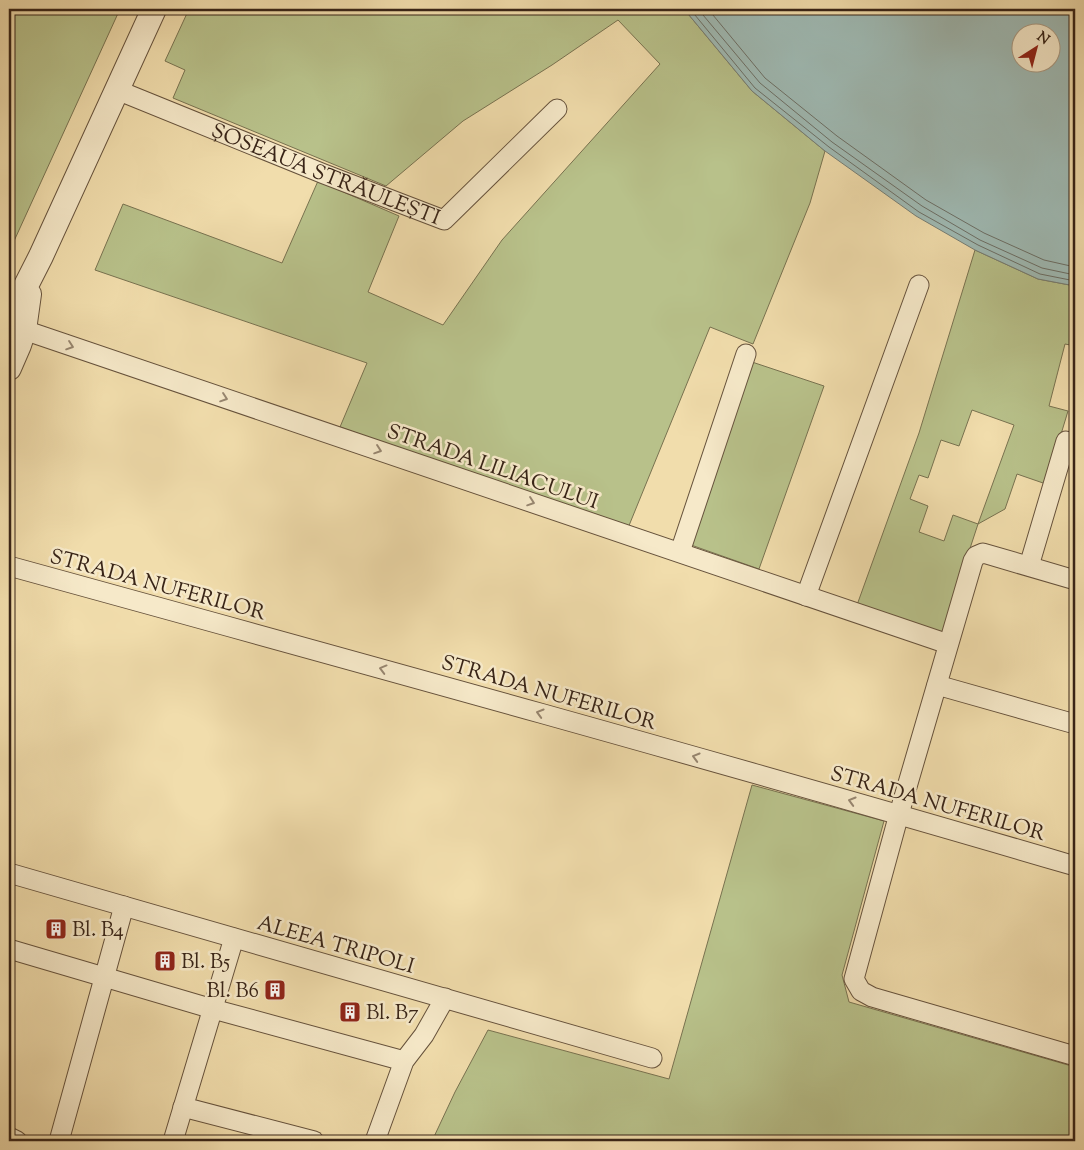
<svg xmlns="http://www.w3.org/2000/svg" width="1084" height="1150" font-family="'Sorts Mill Goudy',serif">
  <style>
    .green { fill: #b8c18a; stroke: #787250; fill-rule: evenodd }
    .water { fill: #9fbab4; stroke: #767e75; fill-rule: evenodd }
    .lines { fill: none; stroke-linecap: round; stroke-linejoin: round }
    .shore { stroke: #6c6f66; stroke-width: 1 }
    .minor-casing { stroke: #66523c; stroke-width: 21 }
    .tertiary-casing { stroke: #66523c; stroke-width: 26 }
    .minor { stroke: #f6e9c9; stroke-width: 19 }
    .tertiary { stroke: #f6e9c9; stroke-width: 24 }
    .oneway { stroke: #978670 }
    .labels { text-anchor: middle; stroke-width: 5; stroke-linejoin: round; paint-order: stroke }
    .street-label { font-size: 21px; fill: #382417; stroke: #f6e9c9 }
    .poi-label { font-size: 21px; fill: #382417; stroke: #f6e9c9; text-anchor: start }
  </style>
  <rect width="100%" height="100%" fill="#f1ddac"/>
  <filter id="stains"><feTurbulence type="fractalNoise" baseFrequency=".004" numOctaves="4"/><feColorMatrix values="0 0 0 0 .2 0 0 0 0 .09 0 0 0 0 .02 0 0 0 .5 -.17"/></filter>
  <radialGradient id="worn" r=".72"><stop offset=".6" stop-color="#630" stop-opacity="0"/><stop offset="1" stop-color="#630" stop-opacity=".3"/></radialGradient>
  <path class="green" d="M9 9H120L9 252Z
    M189 9H684L752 91 825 151 810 203 753 344 710 327 628 528 462 471 340 427 367 363 95 270 123 204 282 263 318 181 399 216 368 292 443 325 502 240 660 64 618 20 552 65 463 121 386 186 173 98 185 70 165 61Z
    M975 250 1038 279 1075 286V346L1065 344 1049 406 1068 411 1046 484 1017 474 1005 509 978 524 942 634 857 605 919 433ZM972 410 1014 425 978 524 953 515 944 541 919 532 928 506 910 499 919 475 928 478 941 440 959 446Z
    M749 361 824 386 759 569 691 545Z
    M752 785 884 821 842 975 849 1002 1075 1067V1141H432L455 1092 488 1030 669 1079Z"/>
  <path class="water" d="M684 9H1075V286L1038 279 975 250 916 216 825 151 752 91ZM1022 32H1052V62H1022Z"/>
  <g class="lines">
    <path class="shore" d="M690 9 755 88 829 147 919 212 978 245 1040 274 1075 281
      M698 9 760 83 832 142 922 206 980 240 1042 268 1075 275
      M708 9 765 78 837 136 926 200 984 233 1044 260 1075 267"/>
    <g class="minor-casing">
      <g id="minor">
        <path id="s1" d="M117 90 324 174 444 220 557 109"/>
        <path d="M24 330 948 644"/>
        <path d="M680 552 746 354"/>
        <path d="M9 566C365 664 721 762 1075 866"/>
        <path d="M1029 566 1066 441"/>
        <path d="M1075 580 983 553 976 556 973 561 899 814 854 979 861 991 872 997 1075 1056"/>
        <path d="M806 596 919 285"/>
        <path d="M937 685 1075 724"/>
        <path d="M9 873 652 1058"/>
        <path d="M9 949 213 1009 404 1061"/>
        <path d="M183 1107 314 1141"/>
        <path d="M9 1137 17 1141"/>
        <path d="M59 1141 124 906"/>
        <path d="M173 1141 234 938"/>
        <path d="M375 1141 404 1061 424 1035 445 998"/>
      </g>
    </g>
    <g class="tertiary-casing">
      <path id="tertiary" d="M9 319 41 256 154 9
        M9 368 19 345 24 330 29 294"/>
    </g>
    <use href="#minor" class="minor"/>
    <use href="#tertiary" class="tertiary"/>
  </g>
  <defs><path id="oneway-chevron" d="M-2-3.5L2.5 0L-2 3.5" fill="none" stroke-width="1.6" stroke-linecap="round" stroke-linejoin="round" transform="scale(1.25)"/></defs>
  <g class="oneway">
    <use href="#oneway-chevron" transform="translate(70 346) rotate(19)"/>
    <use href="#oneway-chevron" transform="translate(224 398) rotate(19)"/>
    <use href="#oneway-chevron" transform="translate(378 450) rotate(19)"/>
    <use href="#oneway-chevron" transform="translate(531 502) rotate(19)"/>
    <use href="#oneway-chevron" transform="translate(383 669) rotate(-165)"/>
    <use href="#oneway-chevron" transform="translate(540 713) rotate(-164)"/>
    <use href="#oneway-chevron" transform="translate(696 757) rotate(-164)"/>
    <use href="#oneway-chevron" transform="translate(852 801) rotate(-164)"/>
  </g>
  <defs>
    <g id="building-square" transform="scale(1.125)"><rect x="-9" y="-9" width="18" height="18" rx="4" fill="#8f2418" stroke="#f6e9c9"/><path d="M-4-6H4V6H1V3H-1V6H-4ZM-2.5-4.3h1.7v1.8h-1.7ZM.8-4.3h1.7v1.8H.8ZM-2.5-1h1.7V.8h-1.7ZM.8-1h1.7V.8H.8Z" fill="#fff"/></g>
  </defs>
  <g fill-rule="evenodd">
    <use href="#building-square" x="56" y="929"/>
    <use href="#building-square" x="165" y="961"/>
    <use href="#building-square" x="275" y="990"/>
    <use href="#building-square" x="350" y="1012"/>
  </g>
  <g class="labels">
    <g class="street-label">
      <text dy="7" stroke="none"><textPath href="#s1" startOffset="225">ȘOSEAUA STRĂULEȘTI</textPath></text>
      <text transform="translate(493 466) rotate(19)" y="7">STRADA LILIACULUI</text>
      <text transform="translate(158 584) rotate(15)" y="7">STRADA NUFERILOR</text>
      <text transform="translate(549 692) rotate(16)" y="7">STRADA NUFERILOR</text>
      <text transform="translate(938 803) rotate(16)" y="7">STRADA NUFERILOR</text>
      <text transform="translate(336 944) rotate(16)" y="7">ALEEA TRIPOLI</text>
    </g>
    <g class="poi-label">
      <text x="72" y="936">Bl. B4</text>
      <text x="181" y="968">Bl. B5</text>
      <text x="259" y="997" text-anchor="end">Bl. B6</text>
      <text x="366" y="1019">Bl. B7</text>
    </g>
  </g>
  <rect width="1084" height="1150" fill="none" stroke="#f1ddac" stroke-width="30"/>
  <rect x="10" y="10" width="1064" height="1130" fill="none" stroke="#382417" stroke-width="2.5"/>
  <rect x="15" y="15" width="1054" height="1120" fill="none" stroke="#382417"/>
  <g transform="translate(1036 48) rotate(36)"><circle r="24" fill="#f6e9c9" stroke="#aa9a82"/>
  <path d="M0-4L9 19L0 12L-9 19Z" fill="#8f2418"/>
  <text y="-8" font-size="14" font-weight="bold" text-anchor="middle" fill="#382417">N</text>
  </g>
  <rect width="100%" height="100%" filter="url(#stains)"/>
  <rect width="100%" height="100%" fill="url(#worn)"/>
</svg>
